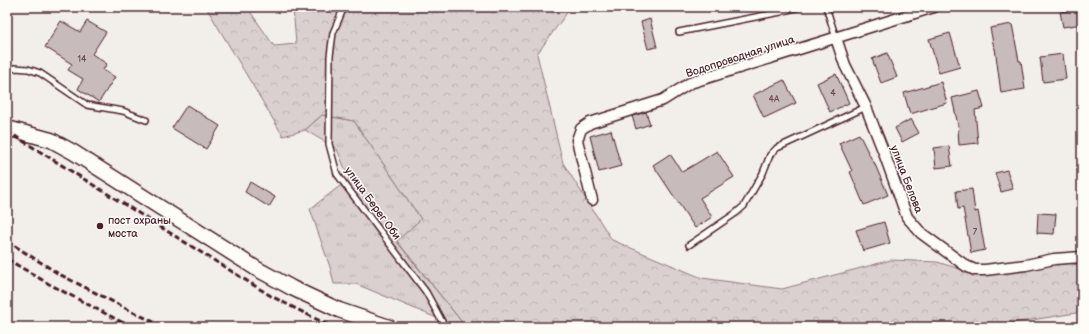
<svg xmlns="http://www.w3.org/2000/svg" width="1089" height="334" font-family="'Balsamiq Sans',sans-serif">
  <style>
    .grass { fill: url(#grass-tufts); stroke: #92787d }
    .forest { fill: url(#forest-crowns); stroke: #92787d }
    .building { fill: #c8bbbb; stroke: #4a1f2b }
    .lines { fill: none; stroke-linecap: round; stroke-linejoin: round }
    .service-casing { stroke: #4a1f2b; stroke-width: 8 }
    .minor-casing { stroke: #4a1f2b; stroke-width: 13 }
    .secondary-casing { stroke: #4a1f2b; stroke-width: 17 }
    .service { stroke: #fdfcf7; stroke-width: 5 }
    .minor { stroke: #fdfcf7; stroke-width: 10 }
    .secondary { stroke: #fdfcf7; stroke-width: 14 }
    .rail { stroke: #4a1f2b; stroke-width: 3; stroke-dasharray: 6 3; stroke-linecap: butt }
    .poi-dot { fill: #4a1f2b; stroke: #fdfcf7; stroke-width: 1.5 }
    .labels { text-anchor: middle; stroke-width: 3; stroke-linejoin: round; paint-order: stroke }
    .number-label { font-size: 9px; fill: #6a464f }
    .street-label { font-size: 11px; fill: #4a1f2b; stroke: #fdfcf7 }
    .poi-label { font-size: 11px; fill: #4a1f2b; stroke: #fdfcf7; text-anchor: start }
  </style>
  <defs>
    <pattern id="grass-tufts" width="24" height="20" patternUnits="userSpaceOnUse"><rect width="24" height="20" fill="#d9d0cf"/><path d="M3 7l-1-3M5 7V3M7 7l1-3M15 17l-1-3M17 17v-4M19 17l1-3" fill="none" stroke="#bcb2b2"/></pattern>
    <pattern id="forest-crowns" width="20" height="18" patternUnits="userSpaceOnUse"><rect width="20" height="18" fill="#d9d0cf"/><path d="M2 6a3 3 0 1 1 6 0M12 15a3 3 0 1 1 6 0" fill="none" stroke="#bcb2b2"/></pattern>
  </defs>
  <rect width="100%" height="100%" fill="#f2efeb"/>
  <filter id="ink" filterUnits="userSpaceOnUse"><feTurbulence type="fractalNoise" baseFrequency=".025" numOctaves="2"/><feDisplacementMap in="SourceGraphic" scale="8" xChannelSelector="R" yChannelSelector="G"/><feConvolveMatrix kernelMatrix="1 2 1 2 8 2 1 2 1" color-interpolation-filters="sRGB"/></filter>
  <g filter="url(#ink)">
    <path class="grass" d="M322 115 354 121 421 219 397 242 466 327H458L356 284H334L330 267 310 209 349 179 337 149 305 130Z"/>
    <path class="forest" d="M206 7H247L274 46 296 44 293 7H579L569 10 537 54 563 163 612 240 702 278 782 289 891 260 937 262 977 274 1063 262 1082 266V312L988 327H466L397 241 421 219 354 121 322 115 305 130 283 136Z"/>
    <path class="building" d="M1082 9V24L1063 27 1060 12Z
      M650 19 657 47 648 49 641 22Z
      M61 21 80 32 87 21 106 32 92 54 107 64 103 70 115 77 99 102 78 89 83 79 68 70 72 64 45 47Z
      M1012 24 1019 61H1021L1025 89 1001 93 995 48H994L990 28Z
      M950 33 960 67 939 73 929 39Z
      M887 53 897 77 881 83 872 59Z
      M1063 54 1066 79 1043 82 1040 57Z
      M836 74 849 103 830 112 817 83Z
      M784 80 796 103 764 118 753 95Z
      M941 82 947 103 910 114 904 93Z
      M979 91 984 108 975 110 978 143 959 145 958 130H959L952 98Z
      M187 105 220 126 206 149 172 128Z
      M646 112 650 124 636 129 632 116Z
      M911 119 919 133 902 142 895 128Z
      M611 130 621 166 599 172 590 136Z
      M859 134 873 162H874L888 195 864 205 850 172 852 171 839 143Z
      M949 146 952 166 936 168 934 148Z
      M717 151 734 177 700 198 712 217 695 228 653 165 670 154 682 172Z
      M1007 170 1013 189 1001 192 995 173Z
      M250 182 275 197 269 207 245 192Z
      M972 189 975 212 978 211 985 250 971 253 963 208 958 209 956 191Z
      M1038 213 1056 214 1054 234 1037 233Z
      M884 222 890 243 863 251 856 230Z"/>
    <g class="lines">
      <g class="service-casing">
        <path id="service" d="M344 7 333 33 330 56 329 144 337 174 426 292 445 327
          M826 7 836 38
          M679 32 781 12 799 7
          M7 70 15 68 28 69 40 73 87 105 123 111 146 120
          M689 245 736 213 744 206 763 173 770 155 777 148 866 107"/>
      </g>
      <g class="minor-casing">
        <path id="minor" d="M836 38 845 65 866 107 884 153 907 217 921 233 966 266 975 270H985L1026 265 1054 259 1082 257
          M592 200 577 140 581 129 590 123 663 100 690 83 934 7"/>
      </g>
      <g class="secondary-casing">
        <path id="secondary" d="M7 128 51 140 73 152 257 269 292 288 339 310 389 327"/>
      </g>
      <use href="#service" class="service"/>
      <use href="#minor" class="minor"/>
      <use href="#secondary" class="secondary"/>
      <path class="rail" d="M7 131 271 296 332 327
        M7 241 59 274 127 309 164 327
        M7 259 49 284 131 327"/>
    </g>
  </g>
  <circle class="poi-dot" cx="100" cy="226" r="4"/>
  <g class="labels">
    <g class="number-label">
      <text x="82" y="62">14</text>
      <text x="833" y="96">4</text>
      <text x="774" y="102">4А</text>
      <text x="975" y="235">7</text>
    </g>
    <g class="street-label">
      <text transform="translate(740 56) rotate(-18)" y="4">Водопроводная улица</text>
      <text transform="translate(907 179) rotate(69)" y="4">улица Белова</text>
      <text transform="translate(373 203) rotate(54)" y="4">улица Берег Оби</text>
    </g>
    <g class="poi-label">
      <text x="108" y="224">пост охраны<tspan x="108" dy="13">моста</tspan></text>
    </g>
  </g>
  <rect width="1089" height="334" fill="none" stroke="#fdfcf7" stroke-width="24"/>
  <rect x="12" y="12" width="1065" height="310" fill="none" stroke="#4a1f2b" stroke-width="1.5" filter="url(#ink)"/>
</svg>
